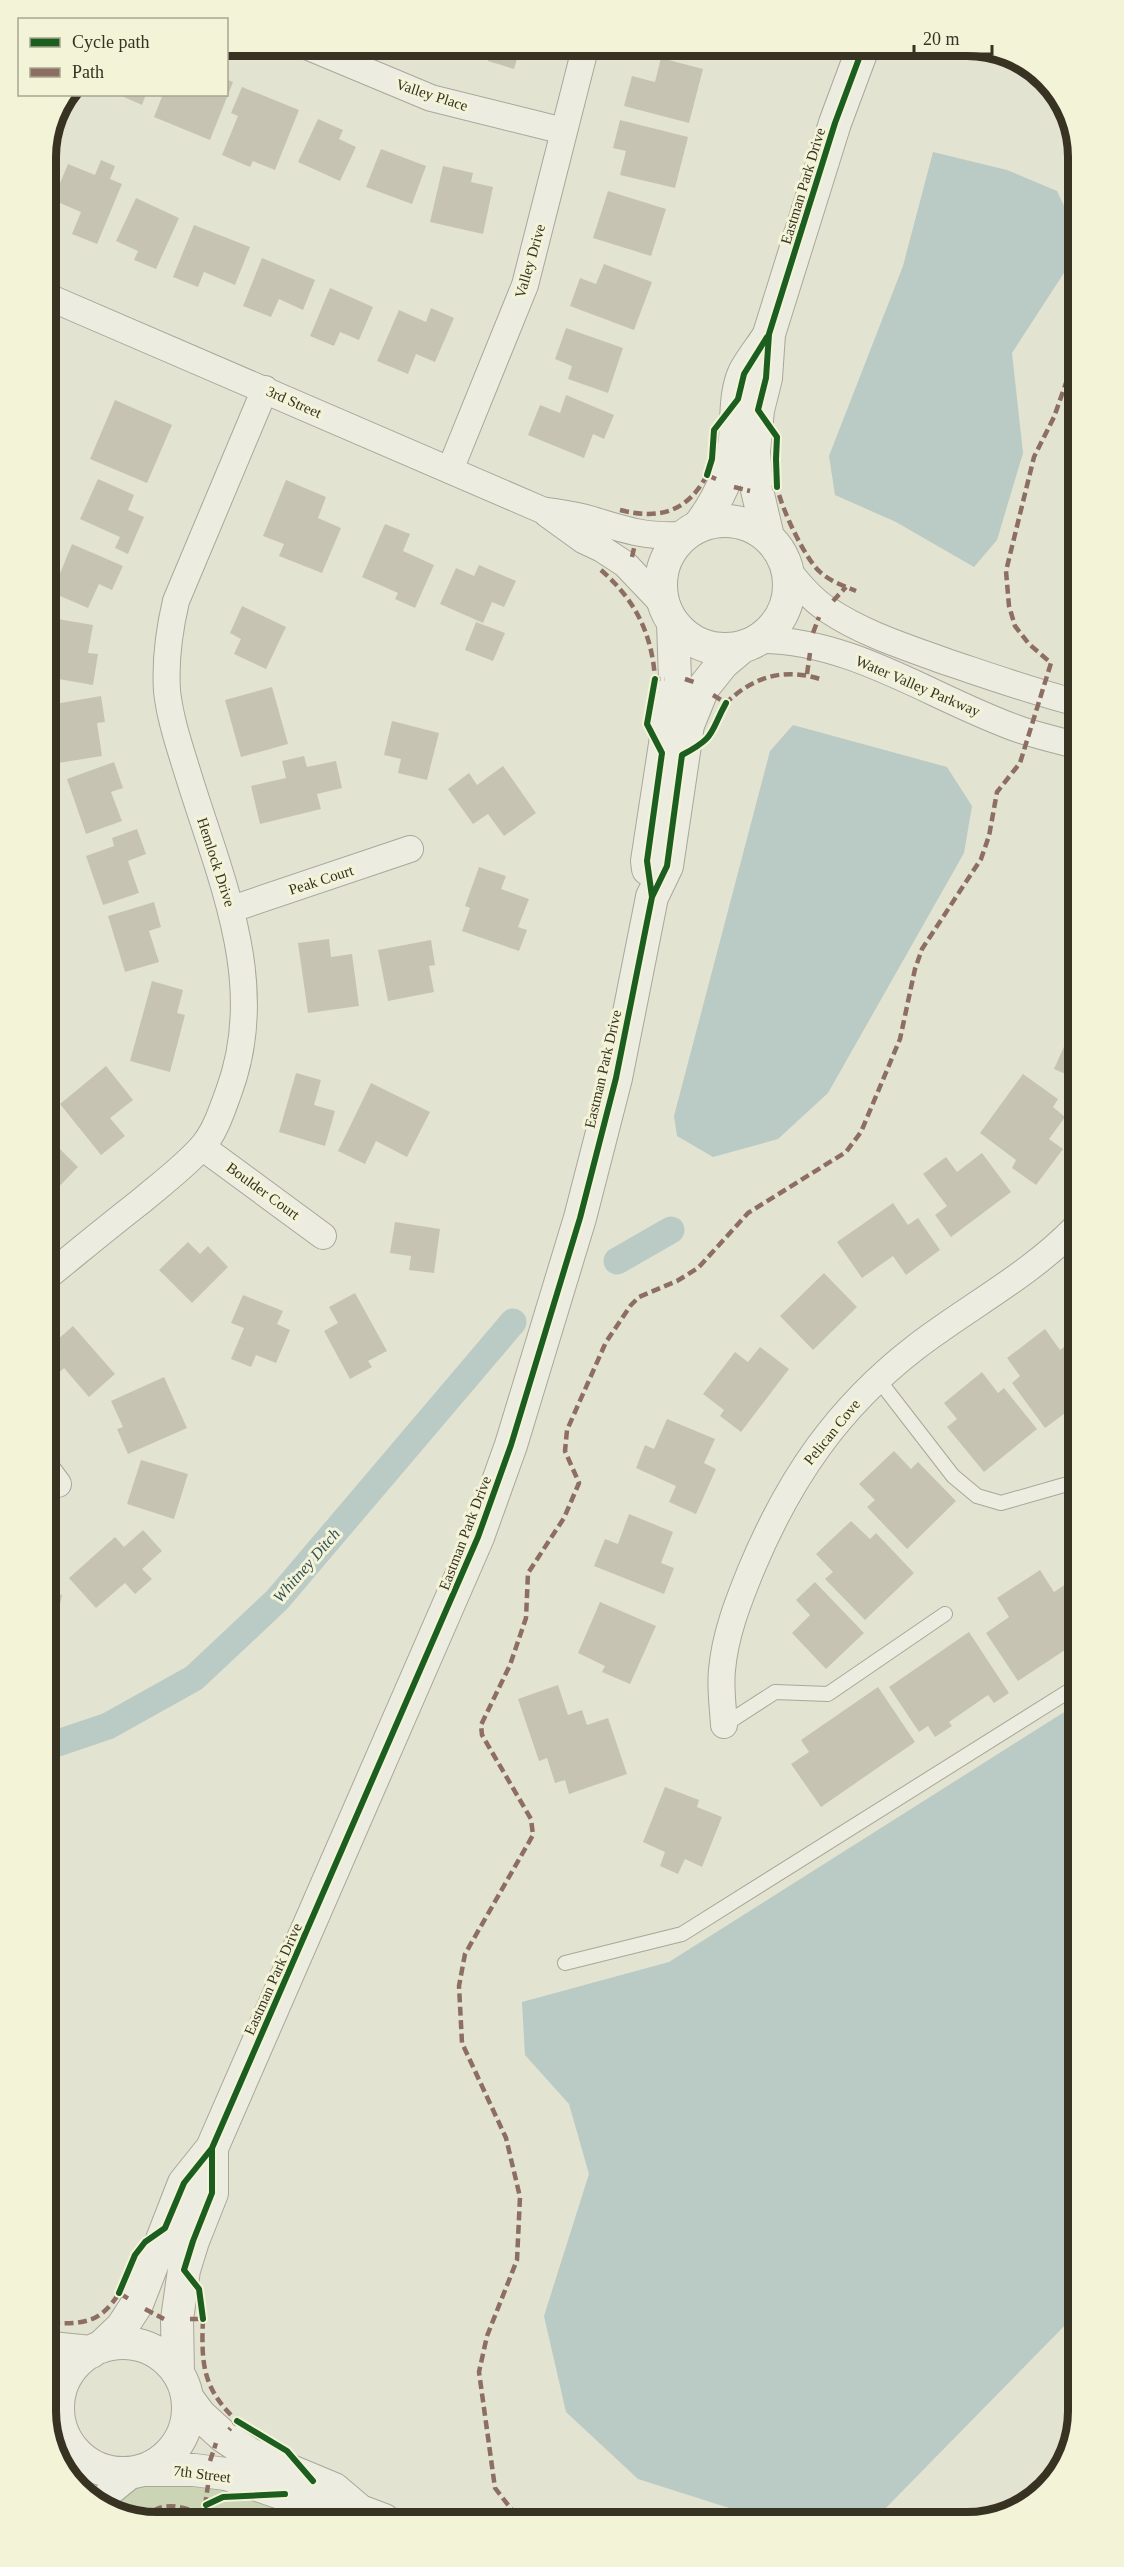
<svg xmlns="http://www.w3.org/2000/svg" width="1124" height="2567" font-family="'Times New Roman',serif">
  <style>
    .green { fill: #cbd4b5 }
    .water { fill: #bacac4 }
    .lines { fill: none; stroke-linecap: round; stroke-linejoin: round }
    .canal { stroke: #bacac4; stroke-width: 27 }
    .building { fill: #c7c3b2 }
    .service-casing { stroke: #a9a799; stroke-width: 16 }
    .minor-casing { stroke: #a9a799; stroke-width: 28 }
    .tertiary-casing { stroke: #a9a799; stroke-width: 34 }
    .service { stroke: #ecece1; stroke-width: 14 }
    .minor { stroke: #ecece1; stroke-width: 26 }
    .tertiary { stroke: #ecece1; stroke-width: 32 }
    .quiet { stroke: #8d6e63; stroke-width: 4.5; stroke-dasharray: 9 4.5; stroke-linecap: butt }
    .cycleway-casing { stroke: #f3f3d8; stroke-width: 10 }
    .cycleway { stroke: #1b5e20; stroke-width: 6 }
    .labels { text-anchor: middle; stroke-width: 6; stroke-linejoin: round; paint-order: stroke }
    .street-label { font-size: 15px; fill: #373222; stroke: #f3f3d8 }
    .water-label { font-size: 16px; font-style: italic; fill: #324e55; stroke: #f3f3d8 }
    .rim { fill: none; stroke: #373222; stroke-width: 8 }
  </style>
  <rect width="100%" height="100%" fill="#e3e3d1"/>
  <path class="green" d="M154 2453 323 2521 149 2522 110 2507 129 2464Z"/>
  <path class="water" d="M933 152 1007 170 1057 191 1073 225V259L1012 353 1023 453 997 540 974 567 896 522 835 495 829 456 903 266Z
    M793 725 947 767 972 806 964 853 828 1093 778 1139 713 1157 677 1136 674 1116 770 751Z
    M1077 1704 1079 2311 877 2517H801L745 2513 638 2479 566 2412 544 2316 589 2174 569 2104 525 2055 522 2002 669 1962Z"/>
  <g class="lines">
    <path class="canal" d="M617 1261 671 1230
      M49 1746 108 1726 194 1678 277 1600 513 1322"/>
  </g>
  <path class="building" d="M477 45H521L514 69 488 61 491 50Z
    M670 45H703L701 55Z
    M661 58 703 69 689 123 624 106 632 76 655 82Z
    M226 79 233 82 210 140 154 117 163 94H226Z
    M242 87 299 110 275 170 253 161 250 167 222 155 238 116 231 113Z
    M117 94H146L142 105Z
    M318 119 343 130 339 139 356 147 340 181 298 162Z
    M620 120 688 137 675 188 620 175 626 151 613 148Z
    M381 149 426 166 412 204 366 187Z
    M45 150 57 155 45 184Z
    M101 160 115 166 110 179 122 184 97 244 72 234 81 212 53 200 68 164 95 175Z
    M443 166 473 173 471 182 493 187 483 234 430 222Z
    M608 191 666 209 651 256 593 238Z
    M136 198 179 218 156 269 134 260 138 251 116 241Z
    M194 225 250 247 235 285 204 272 198 287 173 277Z
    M262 258 315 280 303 310 279 299 271 317 243 306Z
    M604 264 652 282 634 330 570 306 580 278 596 284Z
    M330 288 373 307 359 340 340 332 334 346 310 336Z
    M431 308 454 318 435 362 416 354 408 374 377 361 399 310 426 322Z
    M566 328 623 348 608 393 568 379 572 366 555 359Z
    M46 375 58 380 48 403 57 408 50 424 46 423Z
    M566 395 614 415 604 439 593 434 584 458 528 435 540 405 560 413Z
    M115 400 172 425 147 483 90 459Z
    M98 479 134 495 128 510 144 517 128 554 115 548 120 537 80 519Z
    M286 480 326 497 318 518 341 528 322 573 279 556 284 544 263 536Z
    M385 524 410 534 403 551 434 565 415 608 395 599 398 593 362 577Z
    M72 544 123 566 112 590 99 584 88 608 46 590V581L50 572 59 576Z
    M479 565 516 581 504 607 492 602 483 623 440 604 456 568 474 576Z
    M242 606 286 627 266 669 234 654 241 639 230 633Z
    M52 618 93 625 88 653 98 654 93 685 47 677 46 653Z
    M476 622 505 633 493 661 465 650Z
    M272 687 288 744 241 757 225 700Z
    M101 696 105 722 97 723 102 756 58 763 49 705Z
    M392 721 439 733 427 780 398 773 401 759 384 755Z
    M304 756 307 767 336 761 342 788 317 794 321 809 260 824 251 786 286 778 282 761Z
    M114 762 123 788 111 792 122 821 86 834 67 779Z
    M503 766 536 813 504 836 488 814 473 824 448 789 469 773 477 785Z
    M137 829 146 854 128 861 139 893 103 905 86 856 114 846 112 838Z
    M479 867 506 876 501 889 529 899 518 927 527 930 519 951 462 931 470 908 465 906Z
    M154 902 161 927 149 931 159 962 125 972 108 916Z
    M329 939 331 957 352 954 359 1006 308 1013 298 943Z
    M431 940 435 965 429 966 434 992 388 1001 378 950Z
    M152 981 183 990 177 1013 185 1015 170 1072 130 1061Z
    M1075 1022V1078L1054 1069Z
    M106 1066 133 1100 110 1118 125 1136 101 1155 60 1104Z
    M296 1073 321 1080 314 1105 335 1111 325 1146 279 1132Z
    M1023 1074 1058 1099 1053 1107 1065 1117 1049 1139 1063 1149 1036 1185 1012 1168 1016 1160 980 1133Z
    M371 1083 430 1112 407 1157 376 1141 365 1164 338 1151Z
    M48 1137 78 1167 48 1198Z
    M982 1153 1011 1192 951 1237 935 1215 947 1206 923 1174 946 1157 957 1172Z
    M893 1203 908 1225 918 1218 940 1250 906 1275 893 1256 862 1278 837 1242Z
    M395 1222 440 1229 434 1273 409 1270 411 1256 390 1253Z
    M188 1242 200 1254 208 1246 228 1267 192 1303 159 1270Z
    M824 1273 857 1307 813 1350 780 1316Z
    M355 1293 387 1351 368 1361 372 1367 350 1379 324 1331 338 1323 329 1307Z
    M243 1295 283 1311 277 1324 290 1330 276 1363 256 1355 251 1367 231 1359 244 1328 231 1323Z
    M1076 1306V1330L1064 1320Z
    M73 1326 115 1374 89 1397 64 1368 48 1382V1348Z
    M1045 1329 1060 1350 1068 1344 1076 1356V1405L1045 1428 1012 1383 1020 1376 1007 1358Z
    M760 1347 789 1369 741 1432 720 1416 724 1410 703 1394 735 1352 748 1362Z
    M982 1372 998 1393 1004 1388 1037 1429 984 1472 947 1427 957 1419 944 1403Z
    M164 1377 187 1428 128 1454 117 1429 123 1427 111 1401Z
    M667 1419 715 1439 704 1463 716 1469 696 1514 669 1502 676 1486 636 1468 645 1445 654 1449Z
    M894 1451 911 1469 918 1462 956 1501 907 1549 867 1507 875 1500 859 1484Z
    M141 1460 188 1474 174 1519 127 1504Z
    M629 1514 673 1532 661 1563 674 1568 664 1594 594 1566 605 1539 618 1544Z
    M851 1521 870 1539 876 1533 914 1573 865 1620 825 1579 833 1572 816 1554Z
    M143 1530 162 1551 142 1569 152 1579 135 1594 125 1583 96 1608 69 1578 115 1537 124 1547Z
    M1040 1570 1054 1592 1075 1578 1077 1581V1642L1018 1681 986 1633 1009 1617 997 1598Z
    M815 1582 864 1633 826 1669 792 1633 810 1615 796 1600Z
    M49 1592 62 1595 55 1627 49 1626Z
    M600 1602 656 1626 630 1684 602 1672 605 1666 578 1653Z
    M969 1632 1009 1693 994 1703 988 1695 949 1722 952 1726 935 1737 928 1726 919 1732 889 1687Z
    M558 1685 568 1715 582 1710 587 1725 608 1718 627 1774 569 1794 565 1780 555 1783 547 1758 539 1761 518 1699Z
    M878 1687 915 1742 821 1807 791 1764 809 1752 801 1740Z
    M665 1787 699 1800 697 1807 722 1817 702 1867 685 1859 678 1874 660 1866 665 1852 643 1842Z"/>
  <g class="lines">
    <g class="service-casing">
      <path id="service" d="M878 1379 953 1476 977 1496 1001 1503 1064 1485
        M724 1725 775 1692 828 1694 945 1614
        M565 1963 682 1934 1077 1686"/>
    </g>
    <g class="minor-casing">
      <path id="minor" d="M304 45 431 98 564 131
        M46 296 542 510C559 513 577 515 593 520 628 531 647 537 684 535
        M450 470 525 285 586 45
        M547 514 583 540 602 549 625 564 663 604
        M786 568C799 584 811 599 828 610 864 634 906 647 947 662 989 676 1031 691 1074 702
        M758 640C853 639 934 700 1021 730 1039 736 1057 740 1075 745
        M232 909 410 849
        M202 1147 323 1236
        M48 1276C79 1251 109 1226 140 1202 160 1185 183 1168 201 1148 215 1133 222 1110 229 1091 269 983 220 878 188 774 180 748 170 719 167 691 165 660 169 631 176 601L265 389
        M49 1472 58 1484
        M724 1725C723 1707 720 1687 722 1670 725 1635 738 1602 751 1570 789 1479 837 1408 916 1347 968 1307 1030 1275 1076 1227
        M56 2453 61 2426
        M98 2502 134 2473"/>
    </g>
    <g class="tertiary-casing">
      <path id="tertiary" d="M661 585a64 64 0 1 1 128 0a64 64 0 1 1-128 0Z
        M698 527C719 500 732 472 735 438 737 417 735 393 744 373 750 361 760 349 767 338
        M768 537 757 490 754 452 758 410 766 378 769 334 835 123 864 45
        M648 869 647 861 675 679 673 623
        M58 2408a65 65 0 1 1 130 0a65 65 0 1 1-130 0Z
        M101 2347 122 2327 137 2304 184 2183 212 2148 478 1537 511 1445 580 1218 616 1078 652 897 667 866 688 725 703 688 723 663 742 647
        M51 2348 91 2352
        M178 2373 177 2319 184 2270 193 2241 212 2193V2148
        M188 2399 200 2415 223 2436 250 2454 334 2489 360 2511 384 2520
        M146 2470H194L226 2474 327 2509 360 2511"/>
    </g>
    <use href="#service" class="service"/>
    <use href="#minor" class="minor"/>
    <use href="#tertiary" class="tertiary"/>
    <path class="quiet" d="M734 487 750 491
      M772 488 777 487C781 507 804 557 819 571 829 581 844 586 856 591
      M620 510C660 520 687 512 707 475L716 479
      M632 557 635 544
      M601 570C635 600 652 633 655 679H665
      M833 601 846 587
      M813 633 819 617
      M807 674 810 653
      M685 679 694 682
      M713 695 726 703C754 676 785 667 823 680
      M145 2309 164 2319
      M190 2319H203C201 2365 203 2389 237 2421L229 2430
      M51 2323C83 2324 101 2323 119 2293L129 2299
      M210 2461 216 2443
      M205 2506 208 2485
      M530 2519 515 2514 495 2488 479 2372 487 2336 517 2260 520 2197 506 2138 462 2043 459 1986 465 1954 533 1835 531 1819 482 1735 481 1725 510 1665 526 1618 528 1573 564 1518 579 1483 565 1451 567 1430 606 1342 631 1305 639 1297 677 1281 698 1268 748 1213 846 1152 861 1132 900 1039 915 969 922 949 981 859 989 836 997 792 1020 763 1051 663 1029 644 1015 626 1009 606 1006 571 1034 457 1054 417 1074 360
      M144 2520C163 2494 194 2511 218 2521"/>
    <g class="cycleway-casing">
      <path id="cycleway" d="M707 475 712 459 714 430 738 399 744 374 767 337
        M777 487 776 459 777 437 758 410 766 378 769 334 835 123 864 45
        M652 897 647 861 662 753 647 724 655 679
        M119 2293 135 2255 145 2242 165 2228 184 2183 212 2148 478 1537 511 1445 580 1218 616 1078 652 897 667 866 682 755C716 737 709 734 726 703
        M203 2319 199 2289 184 2270 193 2241 212 2193V2148
        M237 2421 287 2451 313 2481
        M206 2505 223 2497 285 2494"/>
    </g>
    <use href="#cycleway" class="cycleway"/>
  </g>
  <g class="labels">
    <g class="street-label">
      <text transform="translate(432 95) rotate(18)" y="5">Valley Place</text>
      <text transform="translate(803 186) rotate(-73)" y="5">Eastman Park Drive</text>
      <text transform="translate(530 261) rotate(-74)" y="5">Valley Drive</text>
      <text transform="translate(294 402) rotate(24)" y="5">3rd Street</text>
      <text transform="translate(918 686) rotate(23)" y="5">Water Valley Parkway</text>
      <text transform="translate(216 862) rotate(72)" y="5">Hemlock Drive</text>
      <text transform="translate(321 880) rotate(-18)" y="5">Peak Court</text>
      <text transform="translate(603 1069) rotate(-77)" y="5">Eastman Park Drive</text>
      <text transform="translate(263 1191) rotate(36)" y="5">Boulder Court</text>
      <text transform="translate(832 1432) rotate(-51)" y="5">Pelican Cove</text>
      <text transform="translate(465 1533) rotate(-69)" y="5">Eastman Park Drive</text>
      <text transform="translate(273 1979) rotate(-66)" y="5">Eastman Park Drive</text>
      <text transform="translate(202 2474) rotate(7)" y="5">7th Street</text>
    </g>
    <g class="water-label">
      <text transform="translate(306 1565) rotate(-49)" y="6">Whitney Ditch</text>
    </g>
  </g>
  <path d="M0 0H1124V2567H0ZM157 56H967A101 101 0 0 1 1068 157V2411A101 101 0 0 1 967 2512H157A101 101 0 0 1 56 2411V157A101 101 0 0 1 157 56Z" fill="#f3f3d8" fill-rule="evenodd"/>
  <path class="rim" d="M157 56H967A101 101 0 0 1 1068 157V2411A101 101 0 0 1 967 2512H157A101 101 0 0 1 56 2411V157A101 101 0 0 1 157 56Z"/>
  <rect x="18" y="18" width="210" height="78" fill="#f3f3d8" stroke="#a8a68f" stroke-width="1.5"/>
  <rect x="30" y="38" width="30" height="9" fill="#1b5e20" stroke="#a8a68f" stroke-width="1.5"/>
  <text x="72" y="48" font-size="18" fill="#373222">Cycle path</text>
  <rect x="30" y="68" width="30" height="9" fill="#8d6e63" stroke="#a8a68f" stroke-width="1.5"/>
  <text x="72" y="78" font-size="18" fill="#373222">Path</text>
  <path d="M914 45v9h78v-9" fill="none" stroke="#373222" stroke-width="3"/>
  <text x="923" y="45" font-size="18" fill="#373222" stroke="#f3f3d8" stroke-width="4.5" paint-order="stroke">20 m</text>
</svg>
